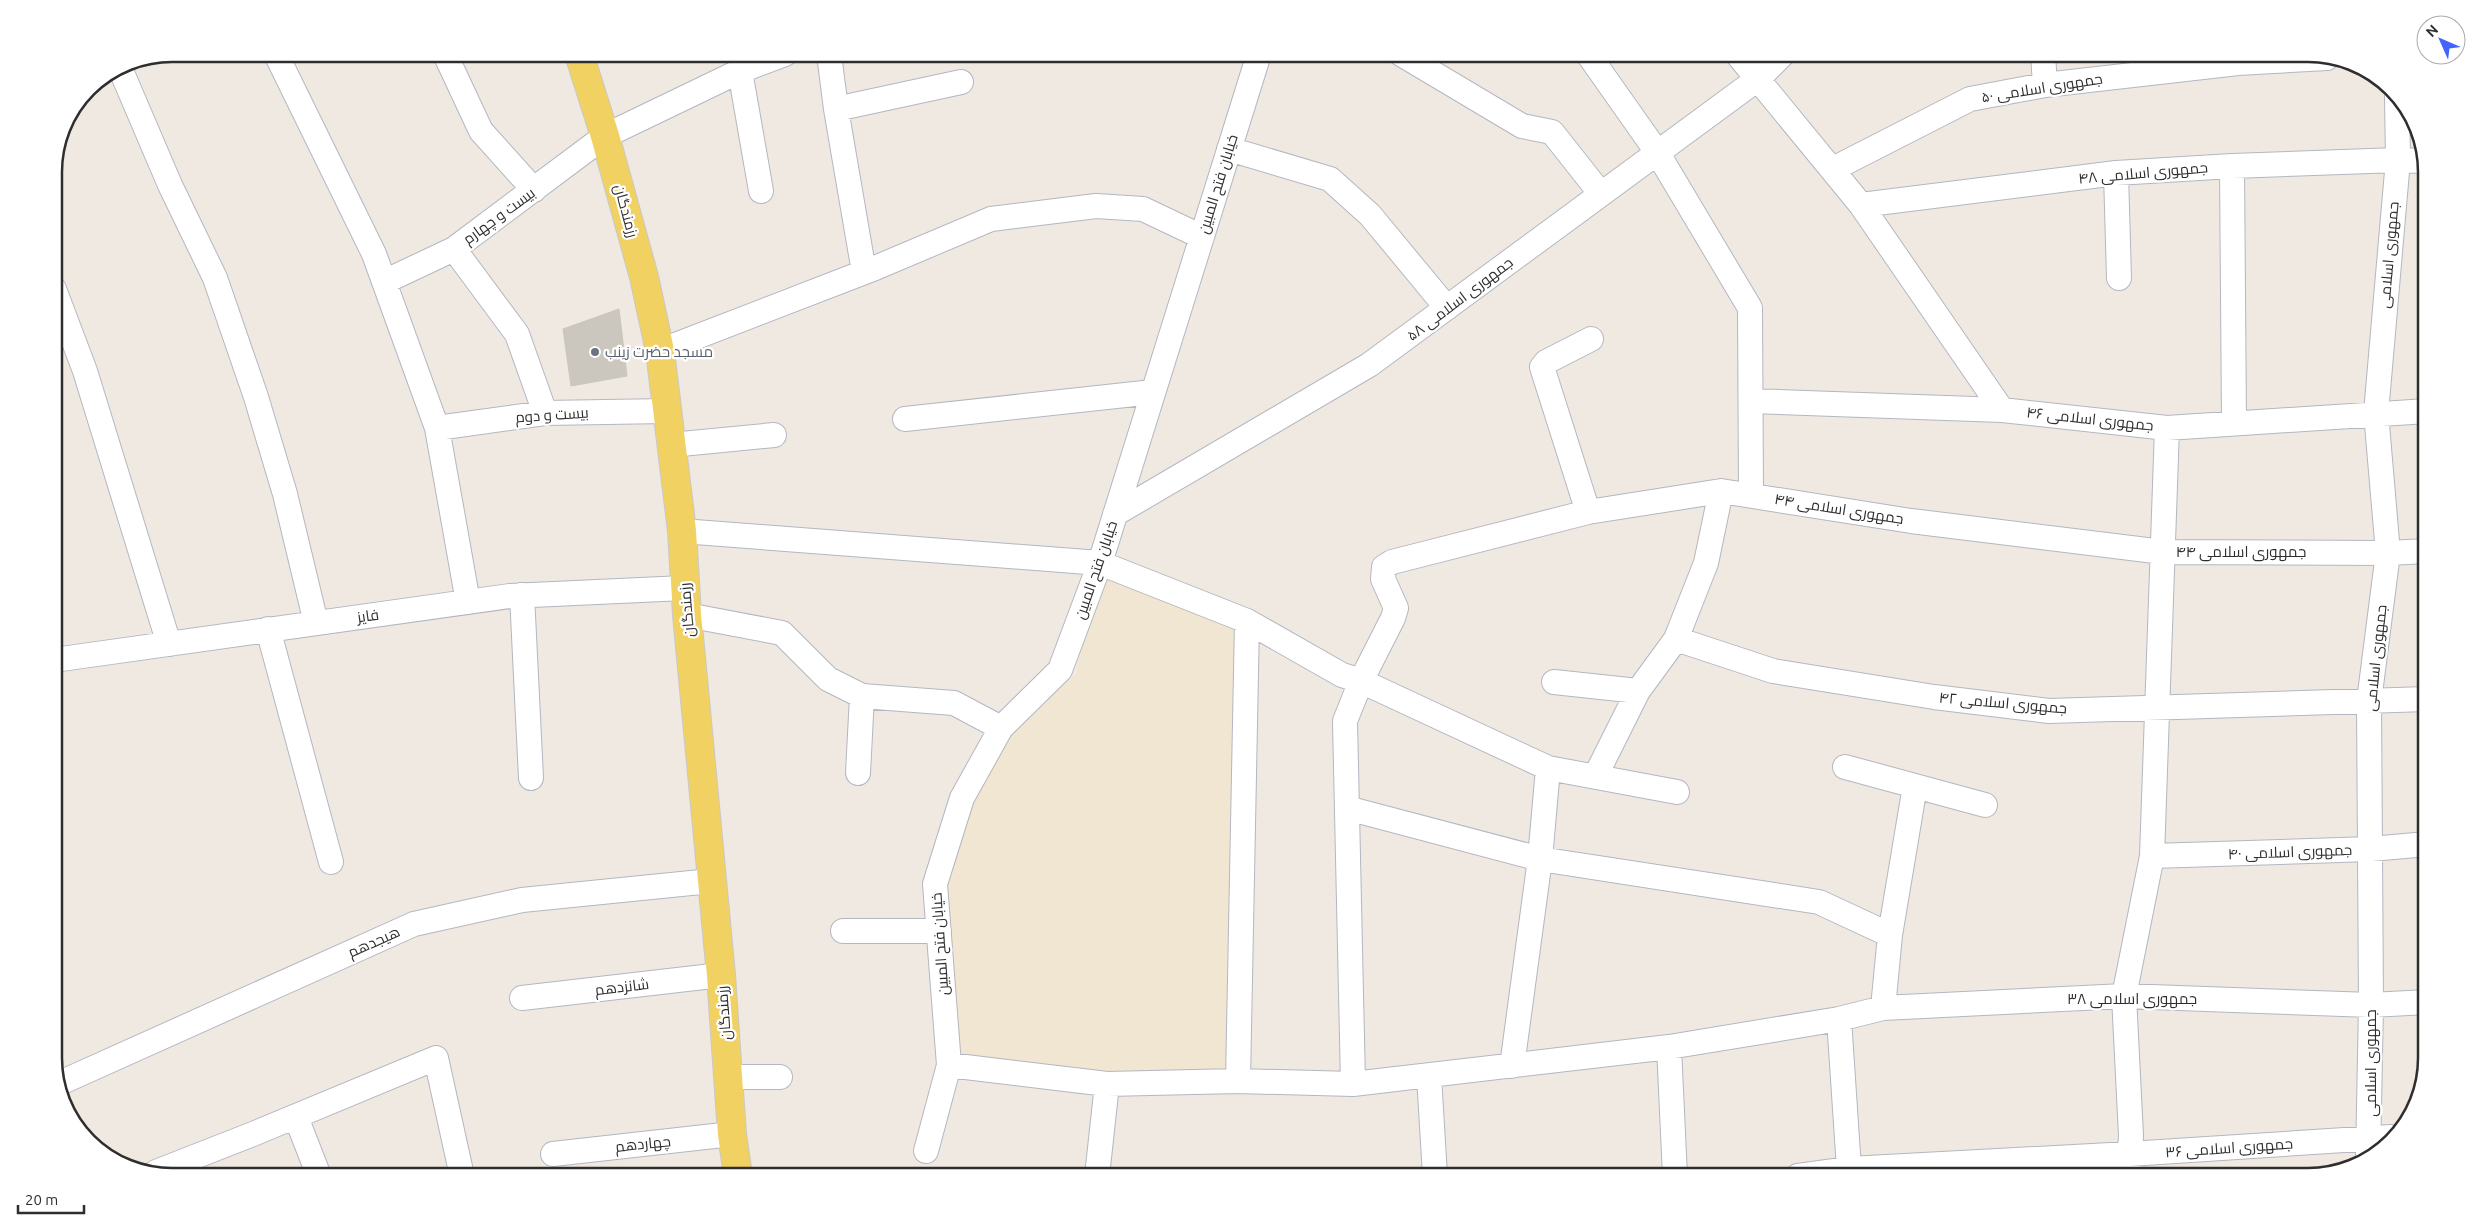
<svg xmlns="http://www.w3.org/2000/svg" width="2481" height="1230" font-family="Ubuntu,Cairo,sans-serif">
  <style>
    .education { fill: #f0e6d1 }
    .building { fill: #cbc7bf; stroke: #cbc5ba }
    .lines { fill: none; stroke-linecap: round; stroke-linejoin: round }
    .minor-casing { stroke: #b4b7c1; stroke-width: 26 }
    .major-casing { stroke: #c9c9c9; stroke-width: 30 }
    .minor { stroke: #fff; stroke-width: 24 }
    .major { stroke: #f2d163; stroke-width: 28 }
    .worship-dot { fill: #6b7280; stroke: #fff; stroke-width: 2 }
    .labels { text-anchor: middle; stroke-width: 4.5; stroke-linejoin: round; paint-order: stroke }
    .street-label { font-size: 15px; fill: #2e2e2e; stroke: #fff }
    .worship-label { font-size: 15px; fill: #5b616d; stroke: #fff; text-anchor: start }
    .rim { fill: none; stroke: #2e2e2e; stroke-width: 2.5 }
  </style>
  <rect width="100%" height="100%" fill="#efe9e1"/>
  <path class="education" d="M1100 563 1247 621 1224 1081 949 1065 935 884 1001 728 1076 675Z"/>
  <path class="building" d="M619 309 627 376 571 386 563 329Z"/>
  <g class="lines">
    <g class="minor-casing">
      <path id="minor" d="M276 54 374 254 437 428 468 602
        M445 54 481 131 534 190
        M829 54 836 109 864 272
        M1401 54 1522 126 1552 132 1601 194
        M1588 54 1657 152 1750 308 1751 494
        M1737 54 1861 205 2002 410
        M2043 54 2045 85
        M120 68 170 185 215 278 256 397 285 494 316 623
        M740 71 761 191
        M836 109 961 82
        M1229 149 1330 179 1370 215 1447 308
        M2232 166 2234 423
        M1833 169 1970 99 2045 85 2238 63 2327 58
        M2116 173 2119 278
        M1861 205 2116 173 2232 166 2398 160 2426 161
        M454 249 517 334 545 413
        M384 282 454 249 605 136 740 71 785 54
        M54 289 85 371 169 644
        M660 351 875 268 991 219 1096 206 1143 209 1202 237
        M1752 401 2002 410 2167 428 2427 411
        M905 419 1153 392
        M437 428 545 413 667 411
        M671 445 774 435
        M1588 512 1542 367 1546 362 1591 339
        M1115 514 1369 365 1759 78 1783 54
        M682 531 1100 563 1247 621 1342 675 1361 681 1548 768 1677 792
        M522 595 531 778
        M687 615 782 633 828 679 862 696 954 703 1001 728
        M268 629 331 862
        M1676 639 1773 671 1934 697 2049 711 2427 699
        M54 660 510 596 684 588
        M1554 682 1638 691
        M1845 767 1985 805
        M858 773 862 696
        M1596 775 1638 691 1676 639 1706 563 1721 491
        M1347 808 1540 859 1819 902 1890 935
        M2152 856 2371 849 2427 844
        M843 931H939
        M522 998 721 975
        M1883 1008 1890 935 1915 786
        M1839 1019 1849 1169
        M1669 1047 1675 1176
        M949 1065 1107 1084 1238 1081 1353 1084 1669 1047 1839 1019 1883 1008 2124 996 2371 1005 2427 1002
        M1512 1066 1540 859 1548 768
        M1429 1076 1435 1176
        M728 1077H780
        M1238 1081 1247 621
        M60 1083 414 924 522 900 711 881
        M1353 1084 1345 721 1361 681 1393 618 1396 608 1383 579 1384 567 1392 562 1588 512 1721 491 1911 521 2163 552 2388 553 2427 551
        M296 1117 319 1176
        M926 1151 949 1065 935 884 962 798 1001 728 1060 670 1100 563 1259 54
        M553 1154 732 1134
        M2368 1158 2371 1005 2369 701 2388 553 2376 413 2398 160 2397 98
        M156 1172 253 1134 436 1058 462 1176
        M1097 1176 1107 1084
        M1798 1176 1849 1169 2129 1154 2391 1137
        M2128 1176 2131 1136 2124 996 2152 856 2167 428"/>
    </g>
    <g class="major-casing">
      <path id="major" d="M579 54 605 136 644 277 660 351 682 531 687 615 721 975 732 1134 738 1176"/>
    </g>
    <use href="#minor" class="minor"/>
    <use href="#major" class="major"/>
  </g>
  <circle class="worship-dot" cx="595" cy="352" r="5"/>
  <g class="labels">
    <g class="street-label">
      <text transform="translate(2042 88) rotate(-9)" y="5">جمهوری اسلامی ۵۰</text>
      <text transform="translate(2143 173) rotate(-5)" y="5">جمهوری اسلامی ۴۸</text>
      <text transform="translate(1218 184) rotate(-73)" y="5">خیابان فتح المبین</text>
      <text transform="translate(626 211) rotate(75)" y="5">رزمندگان</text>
      <text transform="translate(499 216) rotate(-36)" y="5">بیست و چهارم</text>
      <text transform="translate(2389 255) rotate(-85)" y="5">جمهوری اسلامی</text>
      <text transform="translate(1460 299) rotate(-37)" y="5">جمهوری اسلامی ۵۸</text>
      <text transform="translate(552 415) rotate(-4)" y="5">بیست و دوم</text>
      <text transform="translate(2090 419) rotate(6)" y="5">جمهوری اسلامی ۴۶</text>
      <text transform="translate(1839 509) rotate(9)" y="5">جمهوری اسلامی ۴۴</text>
      <text x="2241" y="557">جمهوری اسلامی ۴۴</text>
      <text transform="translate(1096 570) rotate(-71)" y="5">خیابان فتح المبین</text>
      <text transform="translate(687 610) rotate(-95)" y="5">رزمندگان</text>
      <text transform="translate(368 616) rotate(-8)" y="5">فایز</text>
      <text transform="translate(2376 658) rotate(-84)" y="5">جمهوری اسلامی</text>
      <text transform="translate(2003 703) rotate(5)" y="5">جمهوری اسلامی ۴۲</text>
      <text transform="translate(2290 852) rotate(-2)" y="5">جمهوری اسلامی ۴۰</text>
      <text transform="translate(374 942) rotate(-24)" y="5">هیجدهم</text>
      <text transform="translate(940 944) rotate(-94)" y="5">خیابان فتح المبین</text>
      <text transform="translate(622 987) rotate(-7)" y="5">شانزدهم</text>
      <text x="2132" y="1004">جمهوری اسلامی ۳۸</text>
      <text transform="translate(724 1013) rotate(-94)" y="5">رزمندگان</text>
      <text transform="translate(2371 1063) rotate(-90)" y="5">جمهوری اسلامی</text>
      <text transform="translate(643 1144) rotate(-6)" y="5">چهاردهم</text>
      <text transform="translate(2229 1148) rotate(-4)" y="5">جمهوری اسلامی ۳۶</text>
    </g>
    <g class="worship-label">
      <text x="605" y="357">مسجد حضرت زینب</text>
    </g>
  </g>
  <path d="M0 0H2481V1230H0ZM172 62H2308A110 110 0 0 1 2418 172V1058A110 110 0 0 1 2308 1168H172A110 110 0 0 1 62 1058V172A110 110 0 0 1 172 62Z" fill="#fff" fill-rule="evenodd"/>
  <path class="rim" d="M172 62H2308A110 110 0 0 1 2418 172V1058A110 110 0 0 1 2308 1168H172A110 110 0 0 1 62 1058V172A110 110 0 0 1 172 62Z"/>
  <g transform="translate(2441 40) rotate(315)"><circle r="24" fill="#ffffff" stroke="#ababab"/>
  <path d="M0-4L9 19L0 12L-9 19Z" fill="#4264fb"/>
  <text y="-8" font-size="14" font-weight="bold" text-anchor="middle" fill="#2e2e2e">N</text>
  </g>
  <path d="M18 1205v8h66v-8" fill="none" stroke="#2e2e2e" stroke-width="2.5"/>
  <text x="25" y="1205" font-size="15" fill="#2e2e2e" stroke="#ffffff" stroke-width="4" paint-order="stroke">20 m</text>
</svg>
